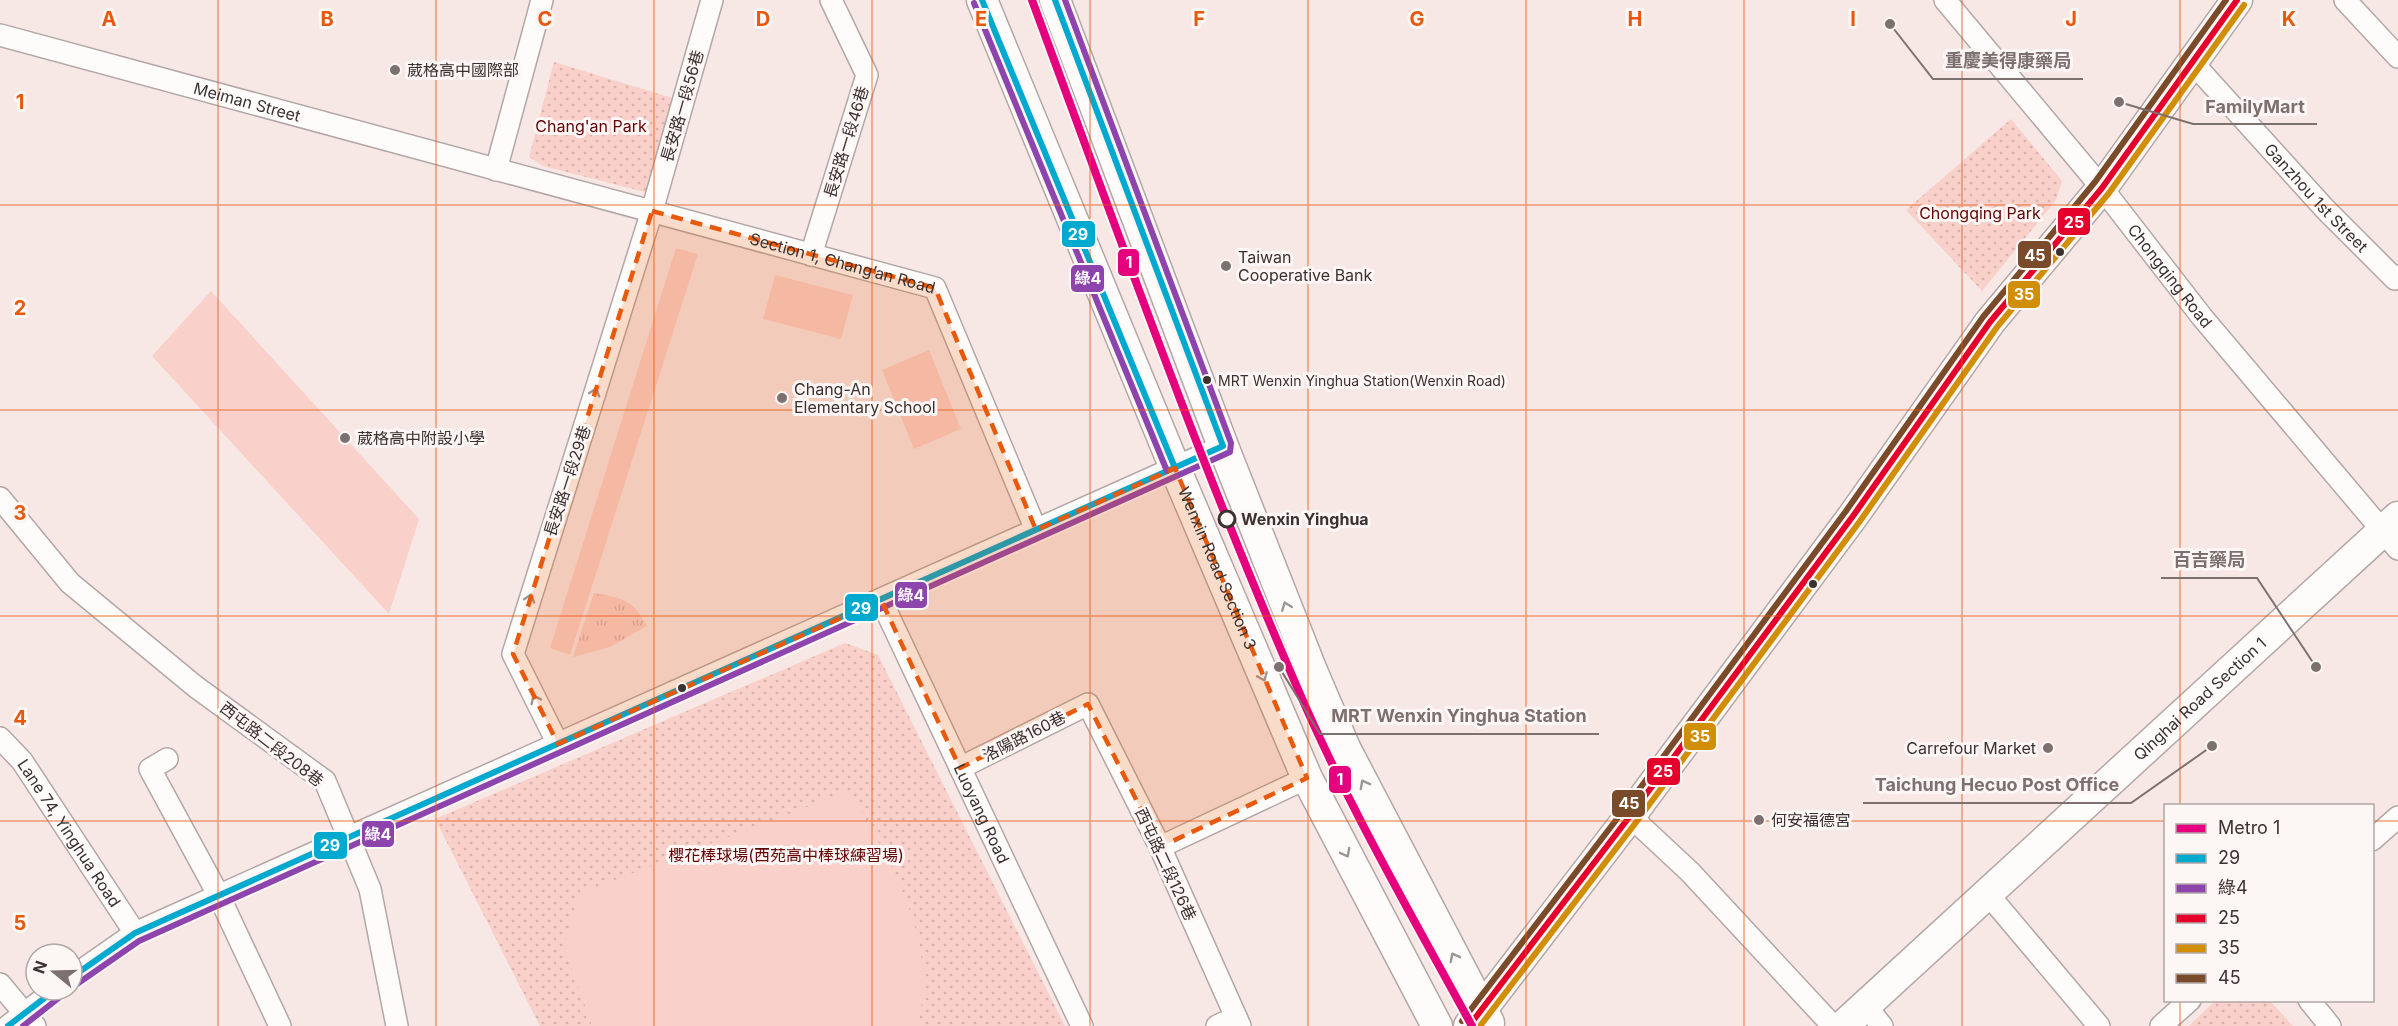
<svg xmlns="http://www.w3.org/2000/svg" width="2398" height="1026" font-family="Inter,'Noto Sans TC',sans-serif">
  <style>
    .grass { fill: url(#grass-tufts) }
    .park { fill: url(#park-dots) }
    .pitch { fill: #f9d0ca }
    .lines { fill: none; stroke-linecap: round; stroke-linejoin: round }
    .street-casing { stroke: #b2a7a6; stroke-width: 24 }
    .secondary-casing { stroke: #b2a7a6; stroke-width: 33 }
    .street { stroke: #fefcfb; stroke-width: 21 }
    .secondary { stroke: #fefcfb; stroke-width: 30 }
    .bus-1-casing { stroke: #fcf6f5; stroke-width: 10 }
    .bus-2-casing { stroke: #fcf6f5; stroke-width: 10 }
    .bus-3-casing { stroke: #fcf6f5; stroke-width: 10 }
    .bus-4-casing { stroke: #fcf6f5; stroke-width: 10 }
    .bus-5-casing { stroke: #fcf6f5; stroke-width: 10 }
    .bus-1 { stroke: #00a9ce; stroke-width: 6 }
    .bus-2 { stroke: #8e44ad; stroke-width: 6 }
    .bus-3 { stroke: #e4002b; stroke-width: 6 }
    .bus-4 { stroke: #d18f09; stroke-width: 6 }
    .bus-5 { stroke: #7a4b2a; stroke-width: 6 }
    .metro-1-casing { stroke: #fcf6f5; stroke-width: 12 }
    .metro-1 { stroke: #e5007d; stroke-width: 8 }
    .oneway { stroke: #9c9695 }
    .marked { fill: #e8590c; fill-opacity: 0.2; stroke: #e8590c; stroke-width: 4.5; stroke-dasharray: 12 8; stroke-linejoin: round }
    .grid { fill: none; stroke: #e8590c; stroke-width: 1.5; stroke-opacity: 0.55 }
    .poi-dot { fill: #7d716f; stroke: #fcf6f5; stroke-width: 2 }
    .bus-dot { fill: #3b312f; stroke: #fcf6f5; stroke-width: 2 }
    .stop-dot { fill: #fcf6f5; stroke: #3b312f; stroke-width: 3 }
    .labels { text-anchor: middle; stroke-width: 6; stroke-linejoin: round; paint-order: stroke }
    .bus-label { font-size: 14px; fill: #3b312f; stroke: #fcf6f5; text-anchor: start }
    .poi-label { font-size: 16px; fill: #3b312f; stroke: #fcf6f5; text-anchor: start }
    .street-label { font-size: 16px; fill: #3b312f; stroke: #fcf6f5 }
    .park-label { font-size: 16px; fill: #630205; stroke: #fcf6f5 }
    .stop-label { font-size: 16px; font-weight: bold; fill: #3b312f; stroke: #fcf6f5; text-anchor: start }
    .grid-label { font-size: 20px; text-anchor: middle; font-weight: bold; fill: #e8590c; stroke: #fcf6f5; stroke-width: 6; stroke-linejoin: round; paint-order: stroke }
    .leader { fill: none; stroke: #7d716f; stroke-width: 2 }
    .callout-dot { fill: #7d716f; stroke: #fcf6f5; stroke-width: 2 }
    .callout-label { font-size: 18px; text-anchor: middle; font-weight: bold; fill: #7d716f; stroke: #fcf6f5; stroke-width: 6; stroke-linejoin: round; paint-order: stroke }
    .line-badge { stroke: #fcf6f5; stroke-width: 2 }
    .badge-label { font-size: 16px; text-anchor: middle; font-weight: bold; fill: #fff }
  </style>
  <defs>
    <pattern id="grass-tufts" width="24" height="20" patternUnits="userSpaceOnUse" patternTransform="scale(1.5)"><rect width="24" height="20" fill="#f9d0ca"/><path d="M3 7l-1-3M5 7V3M7 7l1-3M15 17l-1-3M17 17v-4M19 17l1-3" fill="none" stroke="#d6b3ae"/></pattern>
    <pattern id="park-dots" width="8" height="8" patternUnits="userSpaceOnUse" patternTransform="scale(1.5)"><rect width="8" height="8" fill="#f9d0ca"/><path d="M2 2h.1M6 6h.1" fill="none" stroke="#d6b3ae" stroke-width="1.8" stroke-linecap="round"/></pattern>
  </defs>
  <rect width="100%" height="100%" fill="#f7e8e6"/>
  <path class="grass" d="M594 593C622 598 633 599 647 626L610 647 573 657Z"/>
  <path class="park" d="M554 62 679 100 661 183 645 192 543 166 529 157Z
    M2011 119 2062 181 2056 200 1982 291 1906 210Z
    M845 643 878 655 1065 1026H540L435 819Z
    M2216 1000 2270 1001 2293 1026H2189Z"/>
  <path class="pitch" d="M676 248 698 254 570 655 550 648Z
    M775 275 853 295 841 339 763 319Z
    M211 291 419 519 389 614 152 356Z
    M929 350 961 429 914 449 882 370Z
    M849 791C890 859 941 944 917 1026H592L564 947 578 894Z"/>
  <g class="lines">
    <g class="street-casing">
      <g id="street">
        <path id="s1" d="M1945 0 2102 188 2202 317 2398 549"/>
        <path d="M2345 0 2398 57"/>
        <path id="s2" d="M0 35 935 288 1036 530"/>
        <path id="s3" d="M2192 62 2325 209 2395 279 2398 276"/>
        <path d="M496 170 542 0"/>
        <path d="M811 255 867 75 831 0"/>
        <path d="M0 498 70 583 196 687 325 781 370 889 397 1026"/>
        <path id="s4" d="M881 600 1082 1026"/>
        <path id="s5" d="M0 738 22 761 135 933"/>
        <path d="M558 744 513 654 652 211 712 0"/>
        <path d="M167 759 150 769 219 896 280 1026"/>
        <path d="M960 768 1088 704 1160 847 1240 1026"/>
        <path d="M1630 816 1690 872 1833 1026"/>
        <path d="M2372 840 2398 817"/>
        <path d="M1160 847 1307 778"/>
        <path d="M1987 893 2099 1026"/>
        <path d="M72 977 135 933 1223 446"/>
        <path d="M0 984 35 1026"/>
        <path d="M2309 1000 2330 1026"/>
        <path d="M1865 1005 1882 1026"/>
        <path d="M8 1026 55 990"/>
        <path d="M1217 1026 1236 1017"/>
        <path d="M2161 1026 2190 1000"/>
      </g>
    </g>
    <g class="secondary-casing">
      <g id="secondary">
        <path id="s6" d="M982 0 1175 468 1307 778 1437 1026"/>
        <path d="M1055 0 1223 446 1312 671 1345 748 1489 1023"/>
        <path d="M1469 1026 1630 816 1853 516 1990 322 2102 188 2237 0"/>
        <path id="s7" d="M1843 1026 2398 517"/>
      </g>
    </g>
    <use href="#street" class="street"/>
    <use href="#secondary" class="secondary"/>
    <g class="bus-1-casing">
      <path id="bus-1" d="M982 0 1175 468
        M72 977 135 933 1223 446 1055 0
        M8 1026 55 990"/>
    </g>
    <g class="bus-2-casing">
      <path id="bus-2" d="M974 3 1167 471
        M77 984 139 941 1230 452 1231 443 1065 0
        M23 1026 60 997"/>
    </g>
    <g class="bus-3-casing">
      <path id="bus-3" d="M1469 1026 1630 816 1853 516 1990 322 2102 188 2237 0"/>
    </g>
    <g class="bus-4-casing">
      <path id="bus-4" d="M1480 1026 1637 821 1860 521 1997 327 2109 193 2244 5"/>
    </g>
    <g class="bus-5-casing">
      <path id="bus-5" d="M1462 1021 1623 811 1846 511 1983 317 2095 182 2226 0"/>
    </g>
    <use href="#bus-1" class="bus-1"/>
    <use href="#bus-2" class="bus-2"/>
    <use href="#bus-3" class="bus-3"/>
    <use href="#bus-4" class="bus-4"/>
    <use href="#bus-5" class="bus-5"/>
    <g class="metro-1-casing">
      <path id="metro-1" d="M1032 0C1117 230 1199 462 1297 687 1347 804 1411 914 1472 1026"/>
    </g>
    <use href="#metro-1" class="metro-1"/>
  </g>
  <defs><path id="oneway-chevron" d="M-2-3.5L2.5 0L-2 3.5" fill="none" stroke-width="1.6" stroke-linecap="round" stroke-linejoin="round" transform="scale(1.5)"/></defs>
  <g class="oneway">
    <use href="#oneway-chevron" transform="translate(595 392) rotate(-73)"/>
    <use href="#oneway-chevron" transform="translate(530 598) rotate(-72)"/>
    <use href="#oneway-chevron" transform="translate(1286 606) rotate(-111)"/>
    <use href="#oneway-chevron" transform="translate(1263 677) rotate(67)"/>
    <use href="#oneway-chevron" transform="translate(535 699) rotate(-116)"/>
    <use href="#oneway-chevron" transform="translate(1364 784) rotate(-118)"/>
    <use href="#oneway-chevron" transform="translate(1346 853) rotate(62)"/>
    <use href="#oneway-chevron" transform="translate(1454 957) rotate(-118)"/>
  </g>
  <path class="marked" d="M652 211 935 288 1036 530 1175 468 1307 778 1160 847 1088 704 960 768 881 600 558 744 513 654Z"/>
  <path class="grid" d="M218 0V1026M436 0V1026M654 0V1026M872 0V1026M1090 0V1026M1308 0V1026M1526 0V1026M1744 0V1026M1962 0V1026M2180 0V806M0 205H2398M0 410H2398M0 616H2398M0 821H2166M2372 821H2398M2180 1000V1026"/>
  <g class="poi-dot">
    <circle cx="395" cy="70" r="6"/>
    <circle cx="1226" cy="266" r="6"/>
    <circle cx="782" cy="398" r="6"/>
    <circle cx="345" cy="438" r="6"/>
    <circle cx="2048" cy="748" r="6"/>
    <circle cx="1759" cy="820" r="6"/>
  </g>
  <g class="bus-dot">
    <circle cx="2060" cy="252" r="5"/>
    <circle cx="1207" cy="380" r="5"/>
    <circle cx="1813" cy="584" r="5"/>
    <circle cx="682" cy="688" r="5"/>
  </g>
  <circle class="stop-dot" cx="1227" cy="519" r="8"/>
  <g class="labels">
    <g class="bus-label">
      <text x="1218" y="386">MRT Wenxin Yinghua Station(Wenxin Road)</text>
    </g>
    <g class="poi-label">
      <text x="407" y="76">葳格高中國際部</text>
      <text x="1238" y="263">Taiwan<tspan x="1238" dy="18">Cooperative Bank</tspan></text>
      <text x="794" y="395">Chang-An<tspan x="794" dy="18">Elementary School</tspan></text>
      <text x="357" y="444">葳格高中附設小學</text>
      <text x="2036" y="754" text-anchor="end">Carrefour Market</text>
      <text x="1771" y="826">何安福德宮</text>
    </g>
    <g class="street-label">
      <text dy="6" stroke="none"><textPath href="#s2" startOffset="256">Meiman Street</textPath></text>
      <text transform="translate(682 106) rotate(-74)" y="6">長安路一段56巷</text>
      <text transform="translate(846 142) rotate(-73)" y="6">長安路一段46巷</text>
      <text dy="6" stroke="none"><textPath href="#s3" startOffset="184">Ganzhou 1st Street</textPath></text>
      <text dy="6" stroke="none"><textPath href="#s2" startOffset="873">Section 1, Chang’an Road</textPath></text>
      <text dy="6" stroke="none"><textPath href="#s1" startOffset="356">Chongqing Road</textPath></text>
      <text transform="translate(567 481) rotate(-72)" y="6">長安路一段29巷</text>
      <text dy="6" stroke="none"><textPath href="#s6" startOffset="615">Wenxin Road Section 3</textPath></text>
      <text dy="6" stroke="none"><textPath href="#s7" startOffset="484">Qinghai Road Section 1</textPath></text>
      <text transform="translate(1024 736) rotate(-27)" y="6">洛陽路160巷</text>
      <text transform="translate(272 744) rotate(38)" y="6">西屯路二段208巷</text>
      <text dy="6" stroke="none"><textPath href="#s4" startOffset="236">Luoyang Road</textPath></text>
      <text dy="6" stroke="none"><textPath href="#s5" startOffset="118">Lane 74, Yinghua Road</textPath></text>
      <text transform="translate(1166 864) rotate(65)" y="6">西屯路二段126巷</text>
    </g>
    <g class="park-label">
      <text x="591" y="132">Chang'an Park</text>
      <text x="1980" y="219">Chongqing Park</text>
      <text x="786" y="861">櫻花棒球場(西苑高中棒球練習場)</text>
    </g>
    <g class="stop-label">
      <text x="1241" y="525">Wenxin Yinghua</text>
    </g>
  </g>
  <g class="grid-label">
    <text x="109" y="26">A</text>
    <text x="327" y="26">B</text>
    <text x="545" y="26">C</text>
    <text x="763" y="26">D</text>
    <text x="981" y="26">E</text>
    <text x="1199" y="26">F</text>
    <text x="1417" y="26">G</text>
    <text x="1635" y="26">H</text>
    <text x="1853" y="26">I</text>
    <text x="2071" y="26">J</text>
    <text x="2289" y="26">K</text>
    <text x="20" y="109">1</text>
    <text x="20" y="315">2</text>
    <text x="20" y="520">3</text>
    <text x="20" y="725">4</text>
    <text x="20" y="930">5</text>
  </g>
  <path class="leader" d="M1890 24L1933 79H2083M2119 102L2193 124H2317M2316 667L2257 578H2161M1279 667L1320 734H1599M2212 746L2131 803H1863"/>
  <g class="callout-dot">
    <circle cx="1890" cy="24" r="6"/>
    <circle cx="2119" cy="102" r="6"/>
    <circle cx="2316" cy="667" r="6"/>
    <circle cx="1279" cy="667" r="6"/>
    <circle cx="2212" cy="746" r="6"/>
  </g>
  <g class="callout-label">
    <text x="2008" y="67">重慶美得康藥局</text>
    <text x="2255" y="113">FamilyMart</text>
    <text x="2209" y="566">百吉藥局</text>
    <text x="1459" y="722">MRT Wenxin Yinghua Station</text>
    <text x="1997" y="791">Taichung Hecuo Post Office</text>
  </g>
  <g class="line-badge">
    <rect x="2057" y="207" width="34" height="29" rx="6" fill="#e4002b"/>
    <rect x="1061" y="220" width="35" height="28" rx="6" fill="#00a9ce"/>
    <rect x="2017" y="240" width="35" height="29" rx="6" fill="#7a4b2a"/>
    <rect x="1117" y="248" width="23" height="29" rx="6" fill="#e5007d"/>
    <rect x="1070" y="264" width="35" height="29" rx="6" fill="#8e44ad"/>
    <rect x="2007" y="280" width="34" height="29" rx="6" fill="#d18f09"/>
    <rect x="894" y="581" width="34" height="28" rx="6" fill="#8e44ad"/>
    <rect x="844" y="593" width="35" height="29" rx="6" fill="#00a9ce"/>
    <rect x="1683" y="722" width="34" height="29" rx="6" fill="#d18f09"/>
    <rect x="1646" y="757" width="35" height="29" rx="6" fill="#e4002b"/>
    <rect x="1328" y="765" width="24" height="29" rx="6" fill="#e5007d"/>
    <rect x="1611" y="789" width="35" height="29" rx="6" fill="#7a4b2a"/>
    <rect x="361" y="820" width="34" height="28" rx="6" fill="#8e44ad"/>
    <rect x="313" y="831" width="35" height="29" rx="6" fill="#00a9ce"/>
  </g>
  <g class="badge-label">
    <text x="2074" y="228">25</text>
    <text x="1078" y="240">29</text>
    <text x="2035" y="261">45</text>
    <text x="1129" y="268">1</text>
    <text x="1088" y="284">綠4</text>
    <text x="2024" y="300">35</text>
    <text x="911" y="601">綠4</text>
    <text x="861" y="614">29</text>
    <text x="1700" y="742">35</text>
    <text x="1663" y="777">25</text>
    <text x="1340" y="785">1</text>
    <text x="1629" y="809">45</text>
    <text x="378" y="840">綠4</text>
    <text x="330" y="851">29</text>
  </g>
  <rect x="2164" y="804" width="210" height="198" fill="#fcf6f5" stroke="#afa7a6" stroke-width="1.5"/>
  <rect x="2176" y="824" width="30" height="9" fill="#e5007d" stroke="#afa7a6" stroke-width="1.5"/>
  <text x="2218" y="834" font-size="18" fill="#3b312f">Metro 1</text>
  <rect x="2176" y="854" width="30" height="9" fill="#00a9ce" stroke="#afa7a6" stroke-width="1.5"/>
  <text x="2218" y="864" font-size="18" fill="#3b312f">29</text>
  <rect x="2176" y="884" width="30" height="9" fill="#8e44ad" stroke="#afa7a6" stroke-width="1.5"/>
  <text x="2218" y="894" font-size="18" fill="#3b312f">綠4</text>
  <rect x="2176" y="914" width="30" height="9" fill="#e4002b" stroke="#afa7a6" stroke-width="1.5"/>
  <text x="2218" y="924" font-size="18" fill="#3b312f">25</text>
  <rect x="2176" y="944" width="30" height="9" fill="#d18f09" stroke="#afa7a6" stroke-width="1.5"/>
  <text x="2218" y="954" font-size="18" fill="#3b312f">35</text>
  <rect x="2176" y="974" width="30" height="9" fill="#7a4b2a" stroke="#afa7a6" stroke-width="1.5"/>
  <text x="2218" y="984" font-size="18" fill="#3b312f">45</text>
  <g transform="translate(54 972) rotate(289)"><circle r="28" fill="#fcf6f5" stroke="#afa7a6" stroke-width="1.5"/>
  <path d="M0-4.5L10 22L0 15L-10 22Z" fill="#7d716f"/>
  <text y="-9" font-size="16" font-weight="bold" text-anchor="middle" fill="#3b312f">N</text>
  </g>
</svg>
